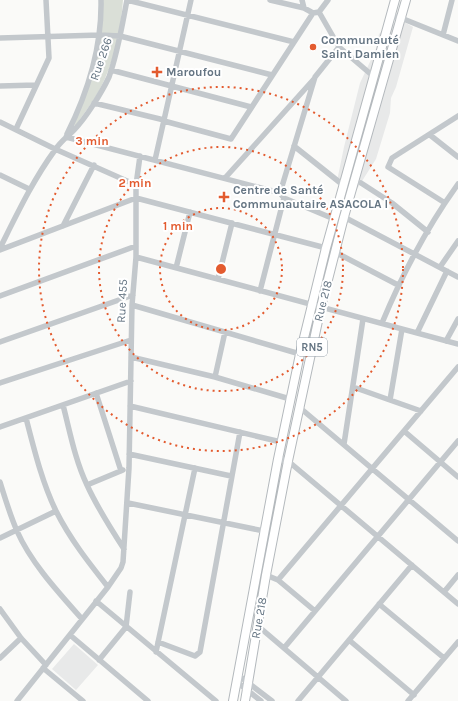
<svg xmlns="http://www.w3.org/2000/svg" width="458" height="701" font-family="Karla,sans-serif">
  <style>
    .built { fill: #e8e9e9 }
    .green { fill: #dadfd7 }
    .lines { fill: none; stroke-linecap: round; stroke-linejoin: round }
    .highway-casing { stroke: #b4b9bd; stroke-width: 10 }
    .minor { stroke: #c3c8cc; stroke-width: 5.5 }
    .highway { stroke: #fff; stroke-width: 8 }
    .ring { fill: none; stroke: #e35b2f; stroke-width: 2; stroke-dasharray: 2 4 }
    .poi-dot { fill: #e35b2f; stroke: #fff; stroke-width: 1.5 }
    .labels { text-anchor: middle; stroke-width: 4; stroke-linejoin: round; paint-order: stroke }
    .shield { fill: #fff; stroke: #939ea8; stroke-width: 1 }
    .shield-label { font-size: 11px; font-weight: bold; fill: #657583 }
    .poi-label { font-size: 12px; font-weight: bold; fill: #657583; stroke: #fff; text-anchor: start }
    .street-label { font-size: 12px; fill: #657583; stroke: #fff }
    .centre { fill: #e35b2f; stroke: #fff; stroke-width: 2 }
    .ring-label { font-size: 12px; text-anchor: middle; font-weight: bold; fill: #e35b2f; stroke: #fff; stroke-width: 4; stroke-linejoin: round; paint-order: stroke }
  </style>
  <rect width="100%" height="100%" fill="#fafaf8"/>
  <path class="built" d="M406 23 413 27 396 87 391 98 390 113 376 159 357 189H349L337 181 344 147 360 83 376 49 379 34 390 24Z
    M74 644 98 665 76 690 52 669Z"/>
  <path class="green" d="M102 0H123C121 30 114 62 100 89 93 102 84 113 76 125L73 126C93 88 95 42 102 0Z"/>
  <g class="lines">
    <g class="highway-casing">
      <path id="highway" d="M233 701 278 459 300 354 326 248 395 0
        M245 701 266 575 288 461 321 307 344 217 406 0"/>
    </g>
    <path class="minor" d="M127 0 294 42
      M270 0 304 8
      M302 0 304 8 313 13 319 12 328 0
      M390 16 401 18 458 41
      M443 35 452 0
      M0 38 100 35 120 36 272 75
      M339 47 373 76
      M111 70 251 107
      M0 86 36 85
      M94 103 164 120
      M164 121 231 139 313 13
      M0 122 55 149 136 185
      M16 129 49 58 46 0
      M67 134C88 92 102 47 101 0
      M430 135 458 157
      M66 137 280 193 284 198 334 219
      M294 146 343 185
      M155 160 191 0
      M0 175 29 189
      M225 178 314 79
      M361 183 392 203 428 232
      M280 193 315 77 339 47 319 12
      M445 203 388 167 392 158 458 116
      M344 217 458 277
      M63 226 94 165
      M0 248C17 214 33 180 55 150 60 142 67 137 74 130 86 118 102 92 109 77 118 52 122 26 127 0
      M0 250 136 198 326 248
      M335 252 398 285
      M136 257 458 344
      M440 267 458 241
      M176 268 190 212
      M218 279 232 223
      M260 291 284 198
      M0 296 136 246
      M132 305 300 354
      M382 323C402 275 427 227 458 184
      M417 333 447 271
      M446 341 458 319
      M0 342 133 295
      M131 357 215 377 290 399
      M215 377 225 332
      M0 383 131 340
      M353 387 421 411
      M96 393 121 471
      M390 400 402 329
      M63 405C70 432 75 460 87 485 97 507 111 529 124 549
      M130 406 281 442
      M299 407 458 541
      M26 418C34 449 42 482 56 511 70 539 89 563 108 587
      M0 427 131 381
      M404 431 458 477
      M344 444 363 319
      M129 454 231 476
      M278 459 288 461 458 604
      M0 482C5 498 10 515 17 531 31 563 59 593 82 619
      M87 485 123 470
      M128 503 264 531
      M0 538 56 511
      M266 575 278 580 315 611
      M278 580 458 367
      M444 592 458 575
      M96 601 216 701
      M379 604 444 658
      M0 609 21 638 46 665
      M258 626 346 701
      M70 635 148 701
      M349 640 414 695
      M158 642 195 656 200 652 240 432
      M284 648 458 441
      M156 652 195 468
      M0 658 21 638
      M99 660 126 627 130 592
      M43 668 83 701
      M238 675 272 701
      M237 682 261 701
      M17 701 108 587 121 568 123 562 129 468 132 305 136 257V185L140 156
      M298 701 412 565
      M408 701 458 642"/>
    <use href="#highway" class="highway"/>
  </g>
  <g class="ring">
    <circle cx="221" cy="269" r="61"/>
    <circle cx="221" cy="269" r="122"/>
    <circle cx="221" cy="269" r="182"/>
  </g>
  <g class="poi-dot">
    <circle cx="313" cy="47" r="4"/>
    <path d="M155 66h4v4h4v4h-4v4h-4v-4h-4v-4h4z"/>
    <path d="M222 191h4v4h4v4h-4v4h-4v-4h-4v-4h4z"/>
  </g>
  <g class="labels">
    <rect class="shield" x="297" y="338" width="30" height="18" rx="3"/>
    <g class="shield-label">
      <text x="312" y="351">RN5</text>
    </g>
    <g class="poi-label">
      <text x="321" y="44">Communauté<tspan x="321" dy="14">Saint Damien</tspan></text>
      <text x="166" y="76">Maroufou</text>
      <text x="233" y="194">Centre de Santé<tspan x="233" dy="14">Communautaire ASACOLA I</tspan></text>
    </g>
    <g class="street-label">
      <text transform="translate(101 59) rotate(-71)" y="4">Rue 266</text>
      <text transform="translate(122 301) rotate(-87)" y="4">Rue 455</text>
      <text transform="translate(323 301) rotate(-76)" y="4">Rue 218</text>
      <text transform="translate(259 618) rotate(-80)" y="4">Rue 218</text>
    </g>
  </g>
  <circle cx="221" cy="269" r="6" class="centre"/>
  <g class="ring-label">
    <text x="92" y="145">3 min</text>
    <text x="135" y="187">2 min</text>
    <text x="178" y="230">1 min</text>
  </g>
</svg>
